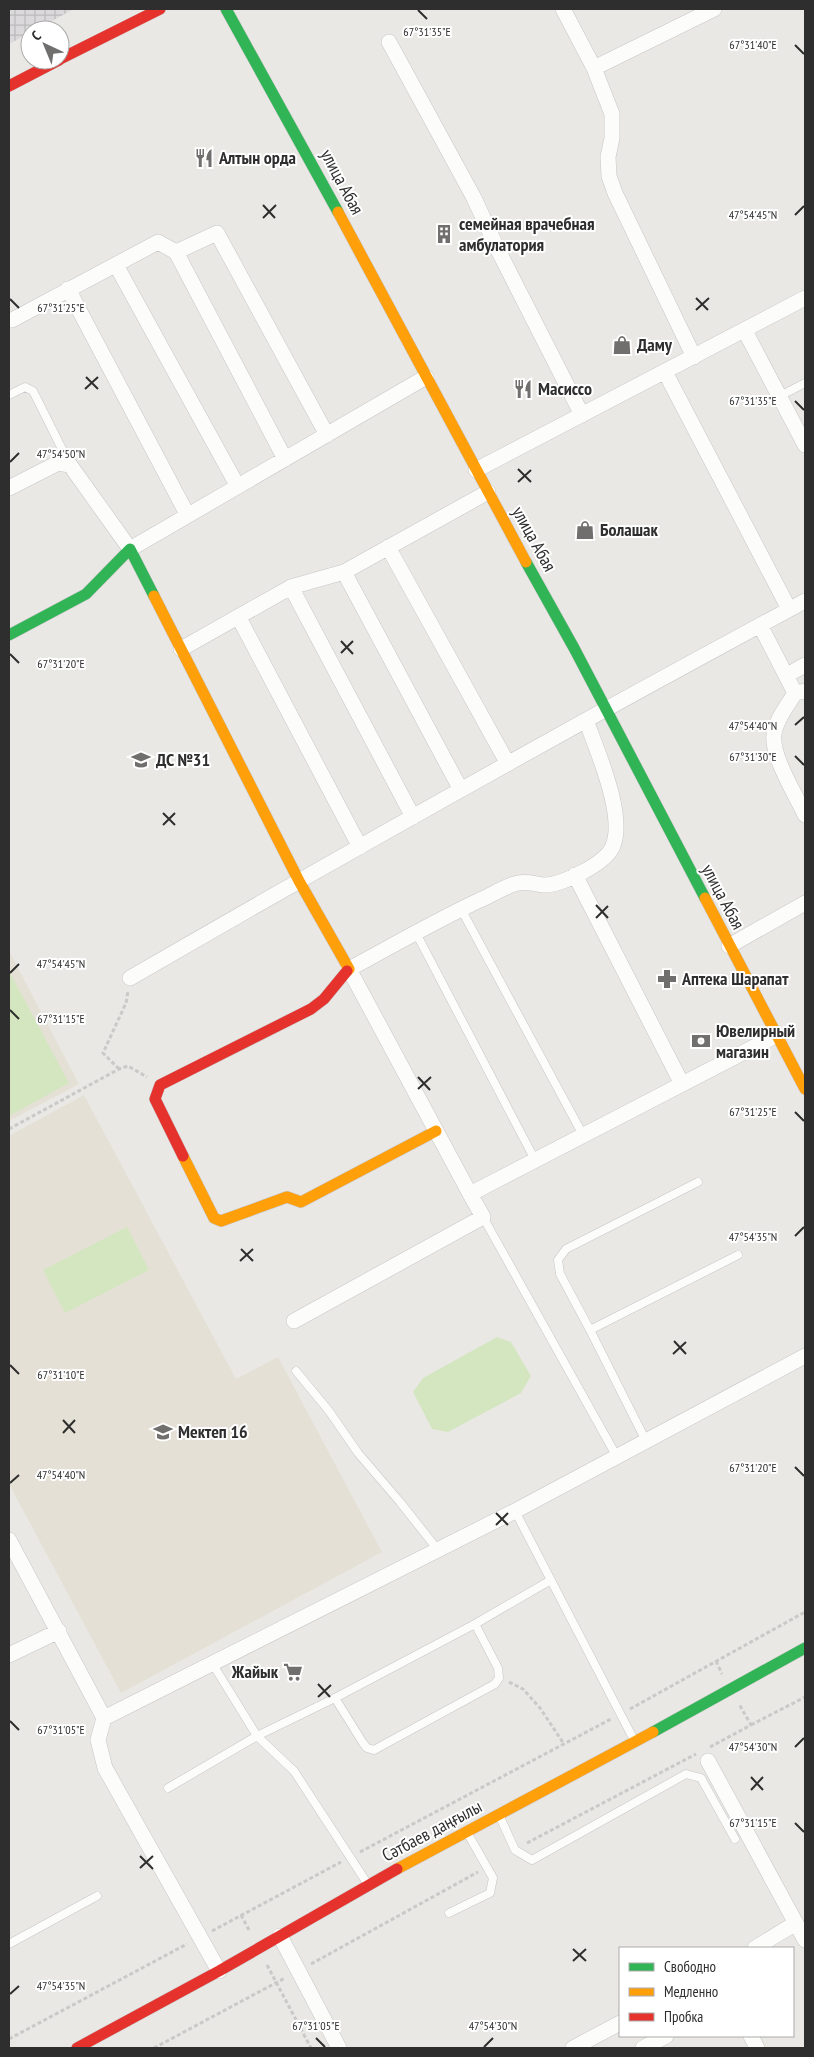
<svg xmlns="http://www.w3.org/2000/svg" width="814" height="2057" font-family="'PT Sans Narrow',sans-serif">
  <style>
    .industrial { fill: url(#industrial-grid) }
    .education { fill: #e4e0d5 }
    .pitch { fill: #d4e6c0 }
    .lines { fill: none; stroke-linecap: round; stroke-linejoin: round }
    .lane-casing { stroke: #c7c6c7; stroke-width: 9 }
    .street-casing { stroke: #c7c6c7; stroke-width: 16 }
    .fast-casing { stroke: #c7c6c7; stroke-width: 12 }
    .slow-casing { stroke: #c7c6c7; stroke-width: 12 }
    .jam-casing { stroke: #c7c6c7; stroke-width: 12 }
    .path { stroke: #c9c9c8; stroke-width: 3; stroke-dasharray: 4 2.5; stroke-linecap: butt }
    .lane { stroke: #fcfcfb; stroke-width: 8 }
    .street { stroke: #fcfcfb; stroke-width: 15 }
    .fast { stroke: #30b455; stroke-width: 11 }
    .slow { stroke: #ff9f0a; stroke-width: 11 }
    .jam { stroke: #e5322d; stroke-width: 11 }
    .ticks { fill: none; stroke: #2e2e2e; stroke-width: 2 }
    .labels { text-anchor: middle; stroke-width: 4; stroke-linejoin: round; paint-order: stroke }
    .poi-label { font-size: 18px; font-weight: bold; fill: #2e2e2e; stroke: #fff; text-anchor: start }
    .street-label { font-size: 18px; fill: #2e2e2e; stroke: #fff }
    .ticks-label { font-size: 12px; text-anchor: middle; fill: #2e2e2e; stroke: #fff; stroke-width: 4; stroke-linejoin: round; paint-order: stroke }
  </style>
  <defs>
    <pattern id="industrial-grid" width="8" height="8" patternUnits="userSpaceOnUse" patternTransform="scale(1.25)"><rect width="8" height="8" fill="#dbd9db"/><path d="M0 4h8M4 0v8" fill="none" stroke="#bcbbbc"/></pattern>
  </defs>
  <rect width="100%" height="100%" fill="#eae8e5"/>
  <path class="industrial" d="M9 9H74L35 30H30V33L9 44Z"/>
  <path class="education" d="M9 951 79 1084 9 1121Z
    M84 1095 236 1379 278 1357 382 1552 121 1693 9 1484V1136Z"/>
  <path class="pitch" d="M9 971 69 1083 9 1116Z
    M127 1227 149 1270 65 1313 43 1270Z
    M497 1337 511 1342 531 1376 521 1393 448 1432 432 1429 413 1392 423 1378Z"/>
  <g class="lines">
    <g class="lane-casing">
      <path id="lane" d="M9 395 25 387 33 391 70 465
        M780 396 805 383
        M461 909 583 1135
        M416 933 535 1160
        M483 1217 617 1457
        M590 1330 560 1274 558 1260 566 1249 698 1182
        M296 1371 329 1411 358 1453 400 1502 438 1550
        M646 1441 590 1330 738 1255
        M515 1511 634 1740
        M212 1663 257 1736 294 1771 367 1883
        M335 1698 363 1743 367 1748 374 1750 495 1684 499 1678 498 1668 475 1624
        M168 1788 257 1736 335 1698 475 1624 551 1580
        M500 1817 515 1850 532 1860 686 1774 701 1778 735 1839
        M449 1913 490 1893 493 1878 468 1834
        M9 1944 97 1896"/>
    </g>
    <g class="street-casing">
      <path id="street" d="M563 9 594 68 612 114V138L608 157 609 176 615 193 694 357
        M389 42 474 198 497 248 582 415
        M594 68 714 9
        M176 252 285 459
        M116 265 237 485
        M68 289 187 514
        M12 320 158 242 176 252 217 233 327 435
        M745 331 805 445
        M665 372 789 609
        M476 470 805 298
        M9 488 58 463 70 465 130 549 426 377
        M388 547 508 764
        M344 572 461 790
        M291 587 413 817
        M239 618 360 847
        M760 625 795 693
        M181 649 291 587 344 572 488 492
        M787 675 805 665
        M805 691 795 693C788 705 776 719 774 734 771 756 796 795 805 815
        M586 720C597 751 627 818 612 848 604 864 562 885 544 885 535 884 527 881 518 883 505 886 492 895 480 900 435 921 392 946 349 969L470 1194 777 1035
        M575 875 682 1084
        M729 946 805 903
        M130 978C353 849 578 723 805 601
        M294 1321 483 1217 470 1194
        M9 1540 104 1718 515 1511 805 1356
        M9 1655 59 1631
        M104 1718 98 1740 105 1768 219 1971
        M708 1761 805 1940
        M280 1936 339 2048
        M755 1948 796 1923
        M751 2036 757 2048
        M573 2048 620 2023
        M643 2048 666 2036"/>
    </g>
    <g class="fast-casing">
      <path id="fast" d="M226 9 338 212
        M526 562 574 648 705 898
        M9 635 86 594 130 549 154 596
        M653 1732 805 1648"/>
    </g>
    <g class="slow-casing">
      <path id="slow" d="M338 212 526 562
        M154 596 299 881 349 969 347 971
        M705 898 805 1089
        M183 1156 214 1218 221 1221 287 1197 301 1202 436 1131
        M397 1869 653 1732"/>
    </g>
    <g class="jam-casing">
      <path id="jam" d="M60 59 160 9
        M9 86 59 60
        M183 1156 155 1099 160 1085 311 1009 324 999 347 971
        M77 2048 219 1971 397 1869"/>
    </g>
    <path class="path" d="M119 1069 103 1053 126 1003 128 991
      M9 1129 119 1069 128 1066 147 1077
      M716 1661 722 1674
      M509 1682 523 1689 540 1708 564 1744
      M630 1709 805 1612
      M751 1725 805 1697
      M710 1747 751 1725 739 1704
      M527 1843 696 1754
      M360 1852 611 1719
      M241 1915 250 1932
      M212 1931 341 1862
      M311 1964 478 1872
      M267 1965 311 2048
      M9 2039 187 1944
      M154 2048 285 1978"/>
    <use href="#lane" class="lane"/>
    <use href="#street" class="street"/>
    <use href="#fast" class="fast"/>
    <use href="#slow" class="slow"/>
    <use href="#jam" class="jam"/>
  </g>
  <path class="ticks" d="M418 10 427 19M795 45 804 54M263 205 275 218M795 215 804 206M263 218 276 205M696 298 708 310M10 299 19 308M696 310 709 298M86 377 98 389M85 389 98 377M795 401 804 410M10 462 19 453M518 469 531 482M518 482 531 470M341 641 353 654M341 653 353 641M10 654 19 663M795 725 804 717M795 756 804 765M163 813 175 825M163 825 175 813M596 905 608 918M596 918 608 906M10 973 19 964M10 1010 19 1019M418 1077 430 1090M418 1089 431 1077M795 1112 804 1121M795 1236 804 1227M241 1249 253 1261M240 1261 253 1249M674 1341 686 1354M673 1354 686 1342M10 1365 19 1374M63 1420 75 1433M63 1433 75 1420M795 1467 804 1476M10 1483 19 1475M496 1513 508 1525M496 1525 508 1513M318 1684 330 1697M318 1697 331 1685M10 1721 19 1730M795 1747 804 1738M751 1777 763 1790M751 1790 763 1777M795 1823 804 1832M140 1856 153 1869M140 1868 153 1856M573 1949 586 1961M573 1961 586 1949M10 1994 19 1986M316 2038 325 2047M484 2047 493 2038"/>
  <defs>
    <g id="restaurant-bare" transform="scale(1.5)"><path d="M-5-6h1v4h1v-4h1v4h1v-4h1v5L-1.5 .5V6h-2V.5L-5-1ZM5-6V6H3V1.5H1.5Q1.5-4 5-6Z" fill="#706f6e" stroke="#fff" stroke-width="2.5" paint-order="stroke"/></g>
    <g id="building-bare" transform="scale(1.5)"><path d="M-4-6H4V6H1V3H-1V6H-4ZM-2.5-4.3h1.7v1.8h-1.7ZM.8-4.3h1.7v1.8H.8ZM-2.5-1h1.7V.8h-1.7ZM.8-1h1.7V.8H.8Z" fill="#706f6e" stroke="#fff" stroke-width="2.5" paint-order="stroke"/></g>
    <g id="shop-bare" transform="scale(1.5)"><path d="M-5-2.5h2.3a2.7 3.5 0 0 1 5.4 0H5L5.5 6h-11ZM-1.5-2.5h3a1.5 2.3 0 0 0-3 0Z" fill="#706f6e" stroke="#fff" stroke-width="2.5" paint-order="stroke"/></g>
    <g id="school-bare" transform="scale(1.5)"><path d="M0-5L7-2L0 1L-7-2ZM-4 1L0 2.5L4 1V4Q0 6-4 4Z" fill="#706f6e" stroke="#fff" stroke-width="2.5" paint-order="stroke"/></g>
    <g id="pharmacy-bare" transform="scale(1.5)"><path d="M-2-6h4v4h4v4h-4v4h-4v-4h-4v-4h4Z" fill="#706f6e" stroke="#fff" stroke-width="2.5" paint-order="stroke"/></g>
    <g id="bank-bare" transform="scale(1.5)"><path d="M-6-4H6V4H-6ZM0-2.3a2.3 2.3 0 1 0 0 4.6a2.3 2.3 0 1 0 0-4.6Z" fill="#706f6e" stroke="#fff" stroke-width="2.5" paint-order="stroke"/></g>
    <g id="supermarket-bare" transform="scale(1.5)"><path d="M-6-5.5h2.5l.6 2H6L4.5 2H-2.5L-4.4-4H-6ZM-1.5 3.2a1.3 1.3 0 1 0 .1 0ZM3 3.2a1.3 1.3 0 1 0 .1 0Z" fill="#706f6e" stroke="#fff" stroke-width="2.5" paint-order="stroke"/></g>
  </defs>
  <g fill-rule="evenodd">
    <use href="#restaurant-bare" x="204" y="158"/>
    <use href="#building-bare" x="444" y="234"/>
    <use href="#shop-bare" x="622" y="345"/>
    <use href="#restaurant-bare" x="523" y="389"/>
    <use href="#shop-bare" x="585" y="530"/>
    <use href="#school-bare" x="141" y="760"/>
    <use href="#pharmacy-bare" x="667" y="979"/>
    <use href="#bank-bare" x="701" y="1041"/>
    <use href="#school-bare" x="163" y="1432"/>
    <use href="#supermarket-bare" x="293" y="1672"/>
  </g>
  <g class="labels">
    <g class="poi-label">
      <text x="219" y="164">Алтын орда</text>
      <text x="459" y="230">семейная врачебная<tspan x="459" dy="21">амбулатория</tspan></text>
      <text x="637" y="351">Даму</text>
      <text x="538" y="395">Масиссо</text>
      <text x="600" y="536">Болашак</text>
      <text x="156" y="766">ДС №31</text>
      <text x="682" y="985">Аптека Шарапат</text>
      <text x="716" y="1037">Ювелирный<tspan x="716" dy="21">магазин</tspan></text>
      <text x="178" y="1438">Мектеп 16</text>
      <text x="278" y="1678" text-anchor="end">Жайык</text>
    </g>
    <g class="street-label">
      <text transform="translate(342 182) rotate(62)" y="6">улица Абая</text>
      <text transform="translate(534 539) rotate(61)" y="6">улица Абая</text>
      <text transform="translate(723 897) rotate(62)" y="6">улица Абая</text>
      <text transform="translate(432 1831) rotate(-28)" y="6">Сәтбаев даңғылы</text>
    </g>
  </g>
  <g class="ticks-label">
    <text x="427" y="36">67°31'35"E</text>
    <text x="753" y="49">67°31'40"E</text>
    <text x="753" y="219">47°54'45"N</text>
    <text x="61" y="312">67°31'25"E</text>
    <text x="753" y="405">67°31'35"E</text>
    <text x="61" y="458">47°54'50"N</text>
    <text x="61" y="668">67°31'20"E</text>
    <text x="753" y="730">47°54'40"N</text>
    <text x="753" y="761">67°31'30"E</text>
    <text x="61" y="968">47°54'45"N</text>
    <text x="61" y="1023">67°31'15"E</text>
    <text x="753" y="1116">67°31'25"E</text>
    <text x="753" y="1241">47°54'35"N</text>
    <text x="61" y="1379">67°31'10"E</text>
    <text x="753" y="1472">67°31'20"E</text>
    <text x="61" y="1479">47°54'40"N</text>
    <text x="61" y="1734">67°31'05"E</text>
    <text x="753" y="1751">47°54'30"N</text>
    <text x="753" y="1827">67°31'15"E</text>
    <text x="61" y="1990">47°54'35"N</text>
    <text x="316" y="2030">67°31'05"E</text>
    <text x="493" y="2030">47°54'30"N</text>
  </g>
  <rect width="814" height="2057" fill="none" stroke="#2e2e2e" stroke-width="20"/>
  <rect x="619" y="1947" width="175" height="90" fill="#ffffff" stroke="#ababab"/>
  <rect x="629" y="1963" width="25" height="8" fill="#30b455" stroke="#ababab"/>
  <text x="664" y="1972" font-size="15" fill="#2e2e2e">Свободно</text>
  <rect x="629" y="1988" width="25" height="8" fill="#ff9f0a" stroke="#ababab"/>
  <text x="664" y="1997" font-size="15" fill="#2e2e2e">Медленно</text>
  <rect x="629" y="2013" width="25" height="8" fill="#e5322d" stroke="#ababab"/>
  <text x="664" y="2022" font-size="15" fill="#2e2e2e">Пробка</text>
  <g transform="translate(45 45) rotate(316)"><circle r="24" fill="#ffffff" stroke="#ababab"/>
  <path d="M0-4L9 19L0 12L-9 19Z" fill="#706f6e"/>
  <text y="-8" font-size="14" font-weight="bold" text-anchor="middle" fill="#2e2e2e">С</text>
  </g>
</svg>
